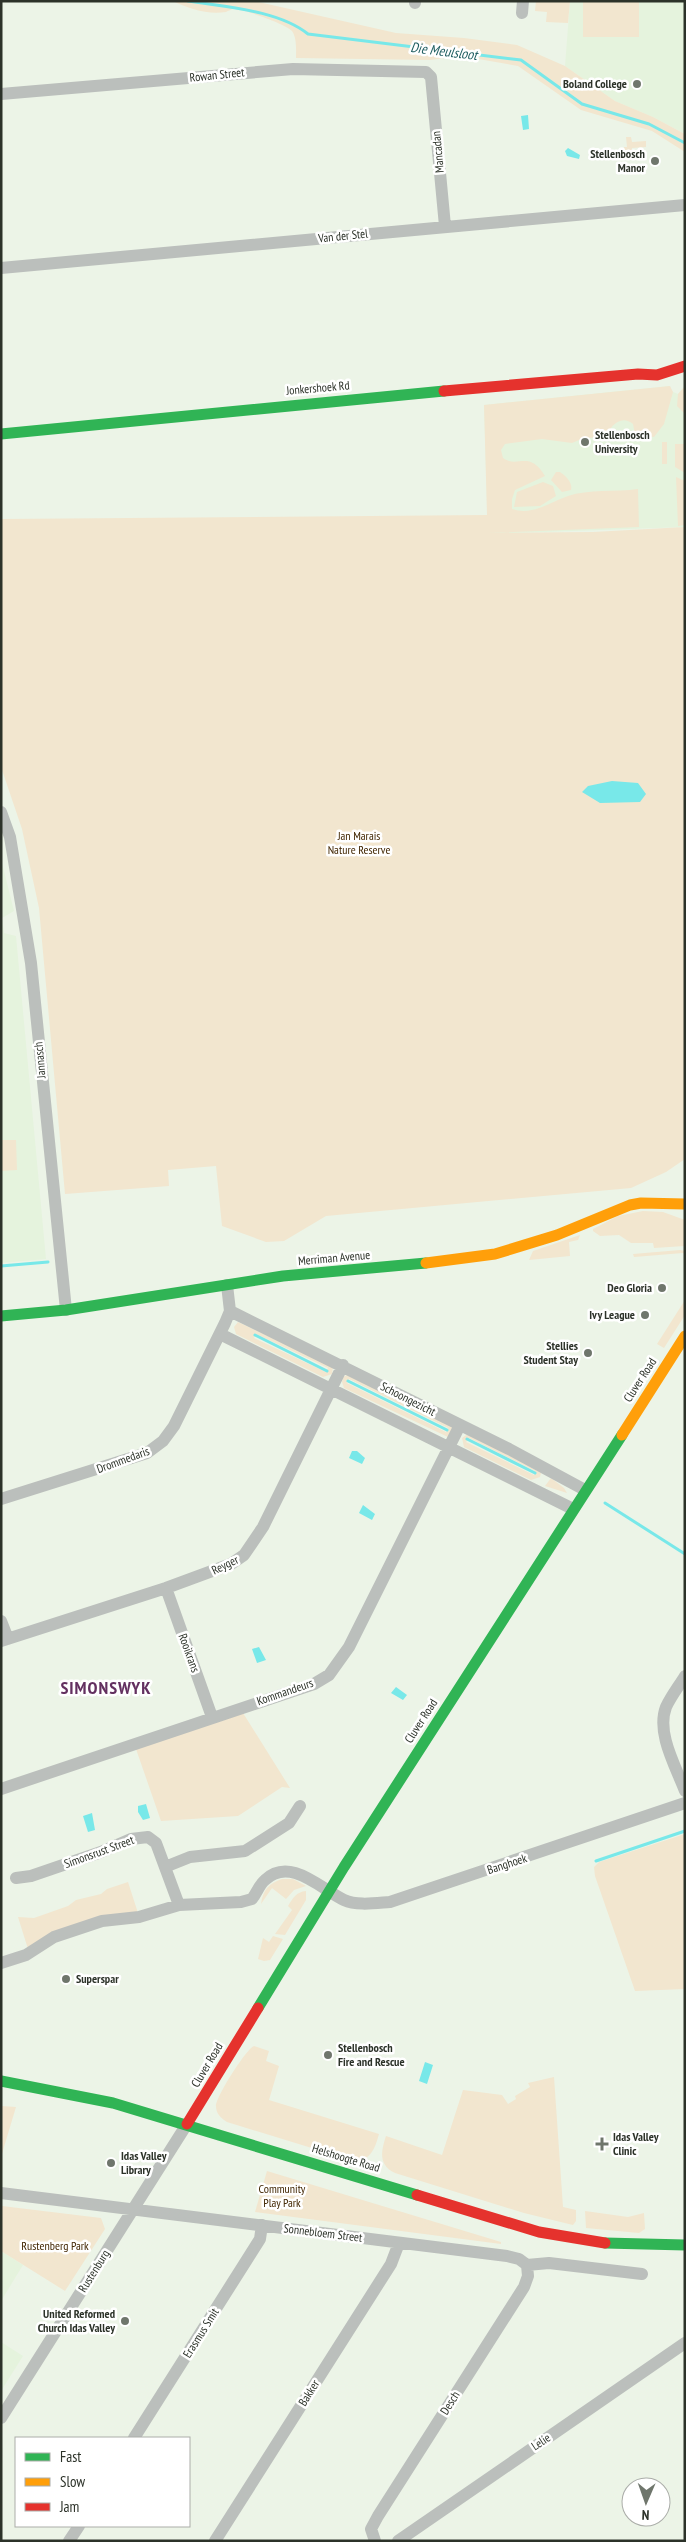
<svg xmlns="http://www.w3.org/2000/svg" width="686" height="2542" font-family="'PT Sans Narrow',sans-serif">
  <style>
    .built { fill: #e5f3dd }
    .green { fill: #f2e6cf; fill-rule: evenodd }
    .water { fill: #78e8e9 }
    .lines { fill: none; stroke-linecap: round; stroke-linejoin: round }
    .stream { stroke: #78e8e9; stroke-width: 3 }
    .street { stroke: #bbbfbc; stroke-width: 12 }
    .fast { stroke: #30b455; stroke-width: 11 }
    .slow { stroke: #ff9f0a; stroke-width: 11 }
    .jam { stroke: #e5322d; stroke-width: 11 }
    .poi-dot { fill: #6f766c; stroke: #fff; stroke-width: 2 }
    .labels { text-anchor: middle; stroke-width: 5; stroke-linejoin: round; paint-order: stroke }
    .street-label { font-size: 12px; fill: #2c3229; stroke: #fff }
    .poi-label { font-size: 12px; font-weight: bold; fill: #2c3229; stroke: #fff; text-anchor: end }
    .park-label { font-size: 12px; fill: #422703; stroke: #fff }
    .water-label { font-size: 14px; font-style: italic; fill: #1e5d60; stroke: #fff }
    .district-label { font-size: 18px; font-weight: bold; letter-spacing: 1px; fill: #633060; stroke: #fff }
  </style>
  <rect width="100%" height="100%" fill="#ecf4e7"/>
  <path class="built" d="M570 1H685V134L653 117 615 101 565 66Z
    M670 386 671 391 678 394 685 386V527L488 534 484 405Z
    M1 859 14 911 2 918 4 933 16 936 46 1259 1 1263Z
    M1 2251 23 2265 1 2301Z
    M1 2342 23 2356 1 2391Z"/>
  <path class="green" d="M173 1H254L396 33 464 38 517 45 565 66 615 101 653 117 681 132 685 134V152L652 131 581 110 518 66 461 56 430 60 296 58C296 50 297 38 292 31 286 24 243 9 234 9 232 9 228 11 226 12 208 15 189 9 173 1Z
    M536 1H570L568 23 546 22 547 12 535 11Z
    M583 1H639V37H583Z
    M626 137H631L632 142 646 141V147L632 148V152L624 153V147H627Z
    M670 386 673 392 664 424 654 437 635 435 633 424C621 414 610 426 606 437L584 438 572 443 542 439 505 444 501 450 503 458C518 469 529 449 545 476L515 490 512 499V509C533 516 550 502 568 496 588 489 616 492 638 489L639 527 488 533 593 532 685 527V1159L666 1172 631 1188 326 1216 284 1241 266 1242 222 1226 216 1166 168 1170 169 1186 65 1194 39 908 22 829 1 767V519L487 515 484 405Z
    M685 386V414L677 406 678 394Z
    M662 442H667V464H662Z
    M675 444H685V473L675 467Z
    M556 472H560C566 476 573 483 571 490L562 492 551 480Z
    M676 477 685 481V525L678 526Z
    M543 482 553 486 556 496 540 506 514 507 517 492Z
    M1 1140H16L17 1170 1 1171Z
    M643 1211 663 1212 685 1220V1246L654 1248 653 1243H631L619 1235 600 1236 593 1231V1229L618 1216Z
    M580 1235 578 1240 569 1242 570 1256 529 1260 533 1251Z
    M680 1250 685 1251V1255L683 1253 634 1257 633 1254Z
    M685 1300V1315L664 1348 657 1344Z
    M238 1322 333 1367 332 1374 323 1377 236 1334 234 1327ZM256 1334 328 1368 326 1372 254 1338Z
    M349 1374 453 1426 448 1437 344 1388 342 1382 343 1377ZM349 1379 448 1428 446 1432 347 1383Z
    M469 1433 541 1473 540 1477 531 1480 464 1447 462 1438ZM469 1438 535 1471 534 1475 466 1442Z
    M551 1478 564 1488 567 1493 545 1486Z
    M243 1713 290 1788 282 1787 238 1816 161 1821 136 1749Z
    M685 1834V1989L635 1991 595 1876 594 1867 599 1862Z
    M282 1879H293L306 1886 294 1890 286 1899 272 1888 261 1904C263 1890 269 1883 282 1879Z
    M128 1882 138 1913 28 1949 18 1917 34 1918 68 1906 76 1900 101 1894 107 1889Z
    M306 1891V1900L285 1935 275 1934 292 1910 288 1906C293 1898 296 1892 306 1891Z
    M273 1936 283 1939 270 1960 264 1961 258 1959 263 1938 269 1942Z
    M254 2046 269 2051 266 2061 279 2066 269 2100 379 2134C375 2148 371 2161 354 2161L227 2122C221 2118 216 2114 216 2106 216 2097 246 2049 254 2046Z
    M554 2077 563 2207 576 2210V2221L573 2225 524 2213 395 2173C378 2165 381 2151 386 2136L442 2155 463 2090 502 2095 508 2104 516 2099 515 2096 530 2087 528 2083Z
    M1 2106 16 2107 1 2157Z
    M267 2171 501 2242V2244L255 2212Z
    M2 2206 101 2218 105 2229 65 2291 1 2251Z
    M585 2211 628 2217 644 2213 645 2229 639 2233 586 2228Z"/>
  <path class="water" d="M528 115 529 129 523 130 521 116Z
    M568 148 580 155 579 159 567 156 565 151Z
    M612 781 638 783 646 794 640 802 600 803 582 792 588 786Z
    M352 1451H357L365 1458 362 1464 349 1458Z
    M363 1505 375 1514 372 1520 359 1513Z
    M259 1647 266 1660 257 1663 252 1649Z
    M396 1687 407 1695 403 1700 391 1693Z
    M146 1804 150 1818 143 1820 138 1812V1806Z
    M92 1813 95 1830 88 1832 83 1816Z
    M425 2062 433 2065 427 2084 419 2081Z"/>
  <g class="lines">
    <path class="stream" d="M188 1C225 7 278 10 308 34L521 60 582 104 649 124 685 143
      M1 1266 48 1262
      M255 1335 327 1371
      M348 1381 447 1430
      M467 1439 535 1473
      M605 1503 685 1554
      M596 1861 685 1831"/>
    <path class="street" d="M415 3V1
      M522 13 523 1
      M1 94 293 69 426 72 431 77 445 226
      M1 268 685 205
      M1 812 10 837 31 963 66 1310
      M230 1311 509 1449 585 1490
      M220 1334 573 1509
      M1 1499 147 1453 163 1441 174 1426 225 1323 230 1311 227 1285
      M166 1588 212 1717
      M1 1621 8 1639
      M1 1641 166 1588 231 1564 244 1555 263 1527 343 1365
      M685 1676C679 1686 671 1696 666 1707 656 1733 676 1767 685 1791
      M1 1789 314 1684 329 1675 349 1647 460 1425
      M165 1867 190 1857 245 1851 289 1823 300 1806
      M16 1878 31 1876 101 1852 131 1839 148 1837 156 1843 179 1905
      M1 1963 26 1955 54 1937 102 1921 139 1917 179 1905 241 1902 252 1899C257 1893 259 1885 265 1880 290 1856 321 1889 344 1900 357 1906 376 1903 390 1902L685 1803
      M1 2193 507 2256 519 2259 527 2265 549 2263 642 2274
      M1 2418 187 2124
      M134 2438 248 2258 260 2239 262 2225
      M69 2541 79 2526
      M215 2541 391 2264 399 2243
      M375 2541 371 2529 378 2516 524 2287 528 2276 527 2265
      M398 2541 685 2343"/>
    <path class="fast" d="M1 434 444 391
      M1 1316 66 1310 283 1276 426 1263
      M258 2008 344 1867 622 1435
      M1 2081 113 2103 417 2195
      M605 2243 685 2245"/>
    <path class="slow" d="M426 1263 495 1254 557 1235 630 1205 641 1203 685 1204
      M622 1435 685 1336"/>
    <path class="jam" d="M444 391 638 374 657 375 685 366
      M187 2124 258 2008
      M417 2195 539 2232 605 2243"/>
  </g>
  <g class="poi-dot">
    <circle cx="637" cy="84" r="5"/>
    <circle cx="655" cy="161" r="5"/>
    <circle cx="585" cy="442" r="5"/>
    <circle cx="662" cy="1288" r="5"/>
    <circle cx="645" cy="1315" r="5"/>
    <circle cx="588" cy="1353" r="5"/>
    <circle cx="66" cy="1979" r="5"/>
    <circle cx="328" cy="2055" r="5"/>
    <path d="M599.5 2136.5h5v5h5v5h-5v5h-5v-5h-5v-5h5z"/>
    <circle cx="111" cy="2163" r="5"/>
    <circle cx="125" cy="2321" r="5"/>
  </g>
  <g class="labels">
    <g class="street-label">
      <text transform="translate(217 75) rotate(-6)" y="4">Rowan Street</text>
      <text transform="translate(438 152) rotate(-95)" y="4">Mancadan</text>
      <text transform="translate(343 236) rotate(-6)" y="4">Van der Stel</text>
      <text transform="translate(318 388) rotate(-5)" y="4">Jonkershoek Rd</text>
      <text transform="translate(40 1060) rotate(-95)" y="4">Jannasch</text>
      <text transform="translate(334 1258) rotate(-5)" y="4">Merriman Avenue</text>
      <text transform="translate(640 1380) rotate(-57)" y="4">Cluver Road</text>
      <text transform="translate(408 1399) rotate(27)" y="4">Schoongezicht</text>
      <text transform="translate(123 1460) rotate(-20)" y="4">Drommedaris</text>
      <text transform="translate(225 1565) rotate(-26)" y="4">Reyger</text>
      <text transform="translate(189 1653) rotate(70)" y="4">Rooikrans</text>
      <text transform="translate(285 1692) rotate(-19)" y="4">Kommandeurs</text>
      <text transform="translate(421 1721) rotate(-57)" y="4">Cluver Road</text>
      <text transform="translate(99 1852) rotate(-20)" y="4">Simonsrust Street</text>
      <text transform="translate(507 1864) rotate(-18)" y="4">Banghoek</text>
      <text transform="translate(207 2065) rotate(-59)" y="4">Cluver Road</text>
      <text transform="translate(346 2158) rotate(17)" y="4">Helshoogte Road</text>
      <text transform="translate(323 2233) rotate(7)" y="4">Sonnebloem Street</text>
      <text transform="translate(94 2271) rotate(-58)" y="4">Rustenburg</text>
      <text transform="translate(201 2333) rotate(-58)" y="4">Erasmus Smit</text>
      <text transform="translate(309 2393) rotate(-58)" y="4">Bakker</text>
      <text transform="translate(450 2403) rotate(-58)" y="4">Desch</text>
      <text transform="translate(541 2442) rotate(-34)" y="4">Lelie</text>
    </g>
    <g class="poi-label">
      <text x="627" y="88">Boland College</text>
      <text x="645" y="158">Stellenbosch<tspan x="645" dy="14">Manor</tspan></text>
      <text x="595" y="439" text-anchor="start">Stellenbosch<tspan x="595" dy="14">University</tspan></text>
      <text x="652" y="1292">Deo Gloria</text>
      <text x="635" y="1319">Ivy League</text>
      <text x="578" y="1350">Stellies<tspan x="578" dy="14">Student Stay</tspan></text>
      <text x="76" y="1983" text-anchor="start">Superspar</text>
      <text x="338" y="2052" text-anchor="start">Stellenbosch<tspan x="338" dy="14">Fire and Rescue</tspan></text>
      <text x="613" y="2141" text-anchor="start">Idas Valley<tspan x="613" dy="14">Clinic</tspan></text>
      <text x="121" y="2160" text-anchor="start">Idas Valley<tspan x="121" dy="14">Library</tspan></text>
      <text x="115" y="2318">United Reformed<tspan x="115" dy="14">Church Idas Valley</tspan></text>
    </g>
    <g class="park-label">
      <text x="359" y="840">Jan Marais<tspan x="359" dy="14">Nature Reserve</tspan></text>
      <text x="282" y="2193">Community<tspan x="282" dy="14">Play Park</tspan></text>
      <text x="55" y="2250">Rustenberg Park</text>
    </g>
    <g class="water-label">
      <text transform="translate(444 51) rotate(7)" y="5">Die Meulsloot</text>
    </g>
    <g class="district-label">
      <text x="106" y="1694">SIMONSWYK</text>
    </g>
  </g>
  <rect width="686" height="2542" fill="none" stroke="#2c3229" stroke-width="5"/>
  <rect x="15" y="2437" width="175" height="90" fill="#ffffff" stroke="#abada9"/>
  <rect x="25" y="2453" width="25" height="8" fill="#30b455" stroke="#abada9"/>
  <text x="60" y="2462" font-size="15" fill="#2c3229">Fast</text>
  <rect x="25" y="2478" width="25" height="8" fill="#ff9f0a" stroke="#abada9"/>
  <text x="60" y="2487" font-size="15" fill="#2c3229">Slow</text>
  <rect x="25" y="2503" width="25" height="8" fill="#e5322d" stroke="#abada9"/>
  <text x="60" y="2512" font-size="15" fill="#2c3229">Jam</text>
  <g transform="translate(646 2502) rotate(182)"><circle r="24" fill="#ffffff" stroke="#abada9"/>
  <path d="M0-4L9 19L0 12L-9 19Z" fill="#6f766c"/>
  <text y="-8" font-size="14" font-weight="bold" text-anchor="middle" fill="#2c3229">N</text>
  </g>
</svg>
